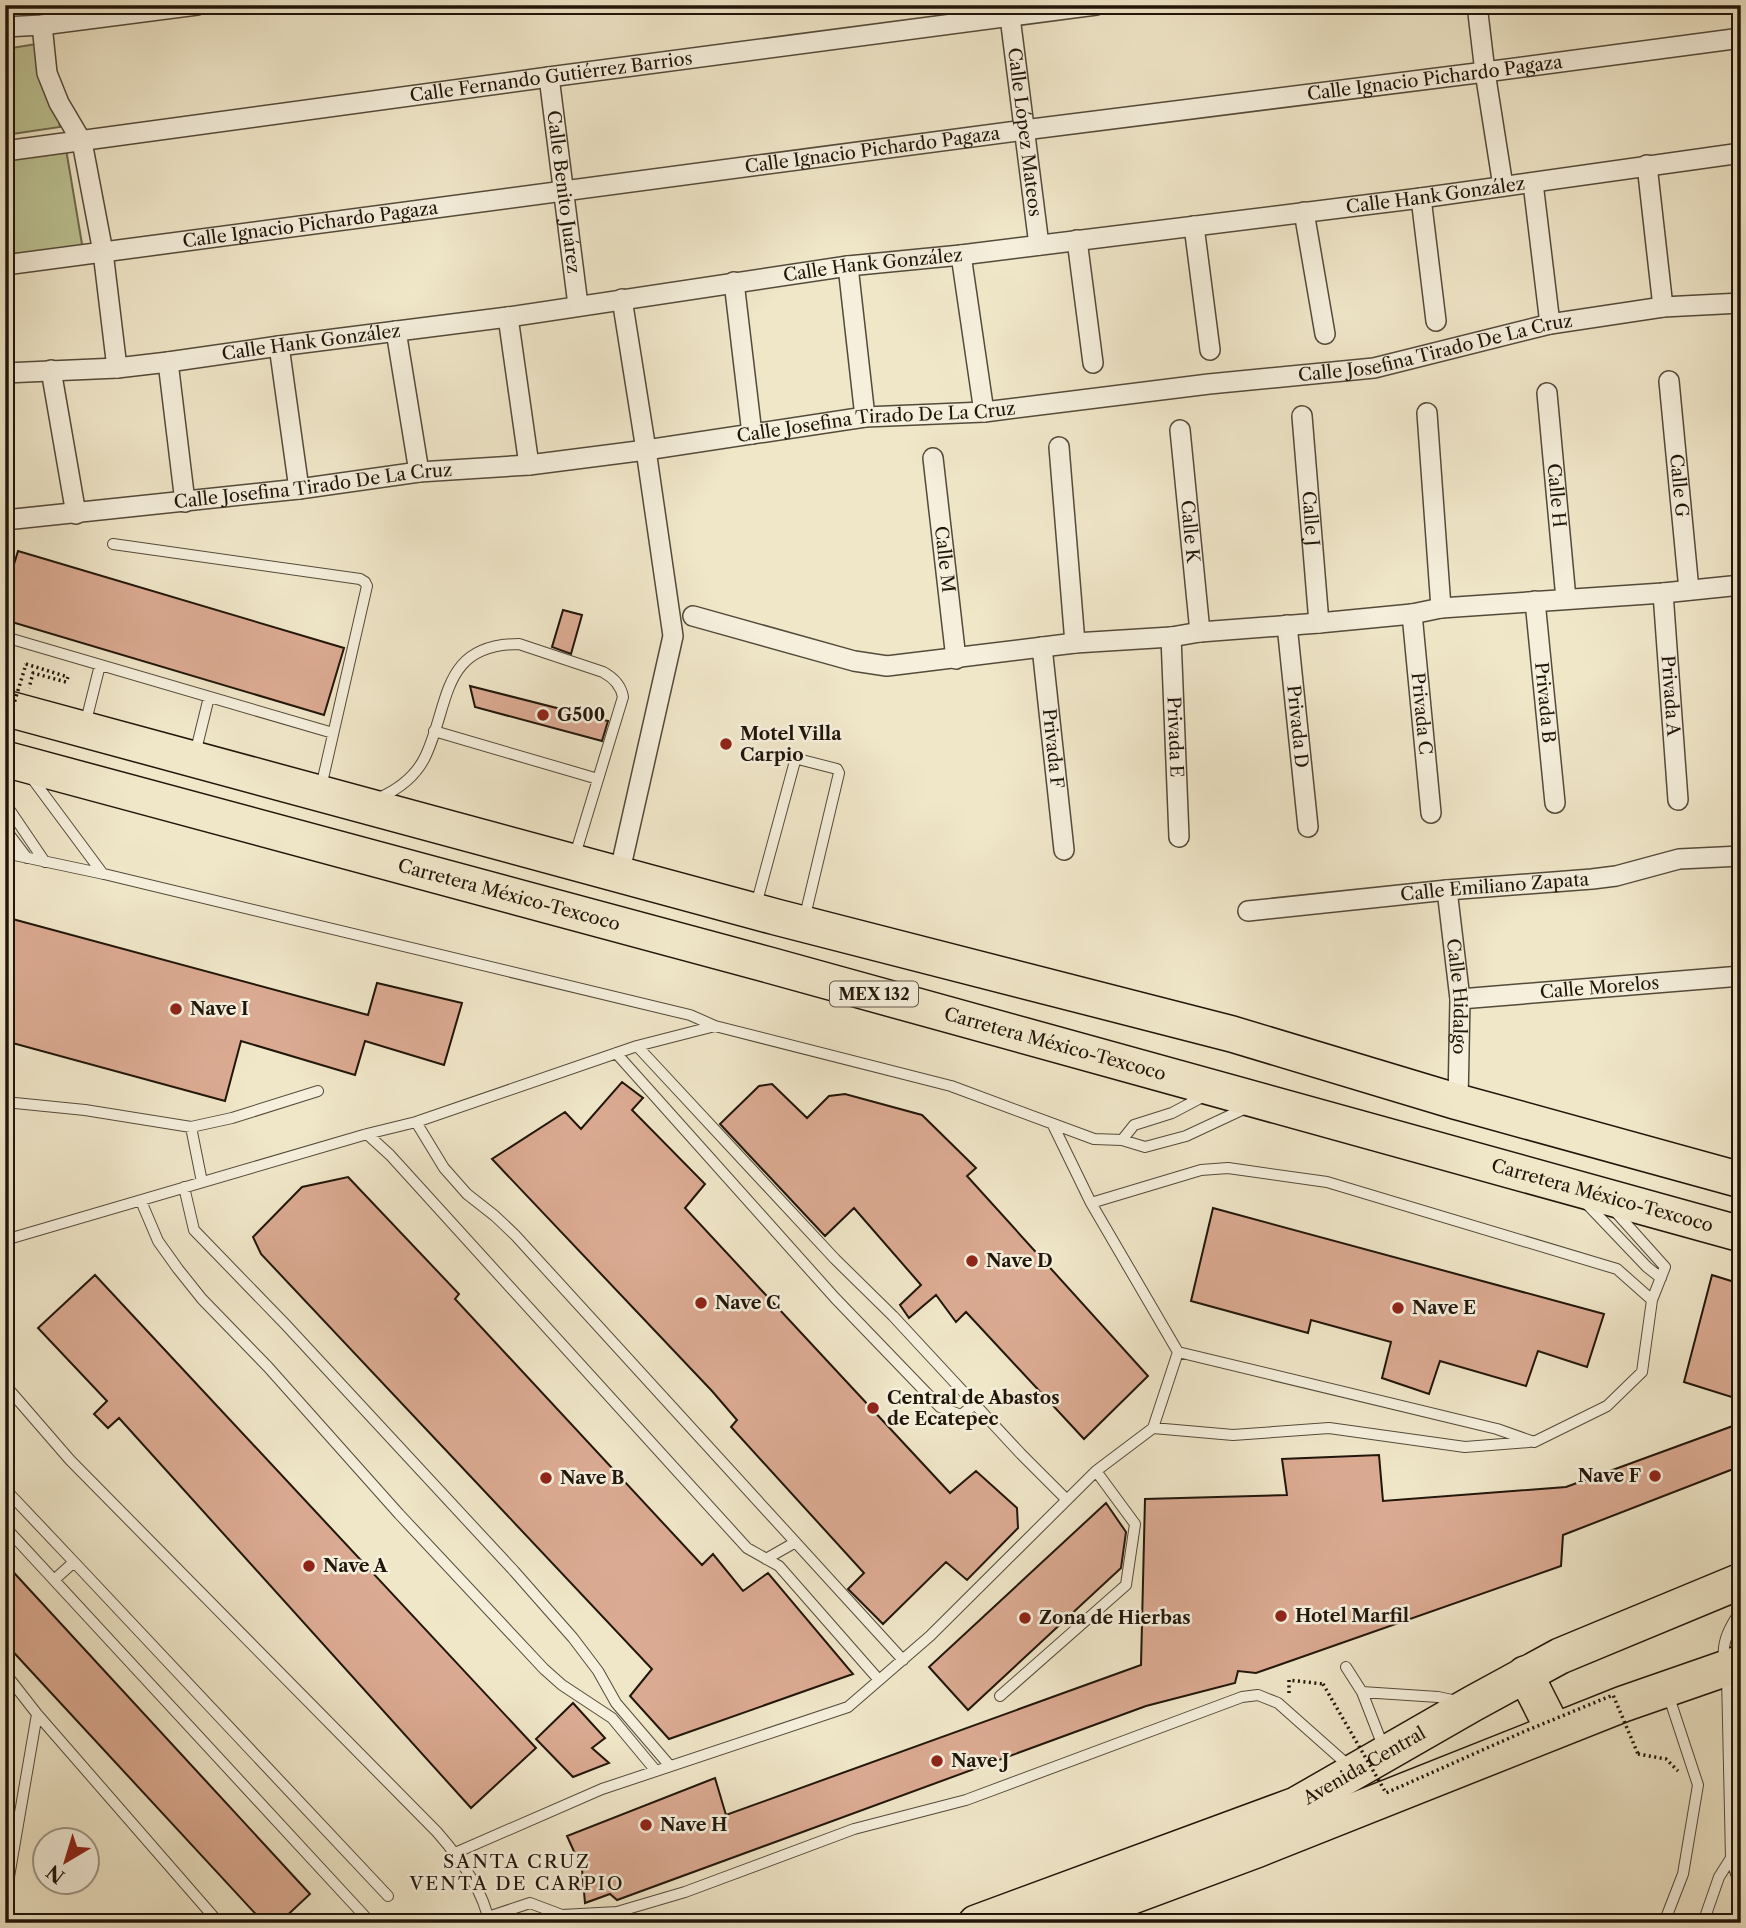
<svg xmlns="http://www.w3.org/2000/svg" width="1746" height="1928" font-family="'Libre Caslon Text',serif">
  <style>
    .green { fill: #bdc494; stroke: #6e6c4f; stroke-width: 2 }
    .building { fill: #dbaa92; stroke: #20150a; stroke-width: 2 }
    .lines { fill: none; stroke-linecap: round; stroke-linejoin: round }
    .lane-casing { stroke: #544a3a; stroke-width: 12 }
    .street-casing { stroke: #544a3a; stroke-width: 22 }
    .highway-casing { stroke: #20150a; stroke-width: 38 }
    .path { stroke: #20150a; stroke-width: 3.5; stroke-dasharray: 2 3.5; stroke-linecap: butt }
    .lane { stroke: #f5efdc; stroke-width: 10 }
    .street { stroke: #f5efdc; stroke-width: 19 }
    .highway { stroke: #f0e7c9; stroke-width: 35 }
    .path-bridge { stroke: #20150a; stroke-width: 3.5; stroke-dasharray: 2 3.5; stroke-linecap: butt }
    .poi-dot { fill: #8f2418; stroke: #f5efdc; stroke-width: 2.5 }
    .labels { text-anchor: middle; stroke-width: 5; stroke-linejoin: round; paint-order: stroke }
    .shield { fill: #f5efdc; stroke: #605649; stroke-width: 2 }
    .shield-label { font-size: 16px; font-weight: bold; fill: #20150a }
    .street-label { font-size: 18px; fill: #20150a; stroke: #f5efdc }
    .poi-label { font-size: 18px; font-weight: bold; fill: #20150a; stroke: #f5efdc; text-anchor: start }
    .neighbourhood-label { font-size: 19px; letter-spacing: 2px; fill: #20150a; stroke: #f5efdc }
  </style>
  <rect width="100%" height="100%" fill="#f0e7c9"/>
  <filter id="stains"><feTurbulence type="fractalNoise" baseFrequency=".00286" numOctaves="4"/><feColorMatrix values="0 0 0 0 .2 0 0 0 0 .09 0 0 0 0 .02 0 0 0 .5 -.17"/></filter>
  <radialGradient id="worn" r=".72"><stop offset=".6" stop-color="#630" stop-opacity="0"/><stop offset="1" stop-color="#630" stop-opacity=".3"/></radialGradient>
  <path class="green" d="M43 43 60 127 5 135V49Z
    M66 149 83 250 5 259V152Z"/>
  <path class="building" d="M18 551 344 648 324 715 5 620V594Z
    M563 610 582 615 571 654 552 647Z
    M470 686 608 721 602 741 475 707Z
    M5 917 368 1015 377 983 462 1003 444 1065 365 1041 355 1075 241 1041 225 1101 5 1041Z
    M622 1082 643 1098 632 1110 705 1184 685 1208 950 1493 976 1471 1017 1508 1018 1528 967 1580 946 1562 883 1624 848 1589 864 1573 731 1427 737 1420 712 1391 492 1159 565 1112 581 1129Z
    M772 1084 807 1118 829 1096 845 1094 922 1115 976 1168 967 1176 1148 1376 1084 1439 966 1312 956 1322 936 1295 909 1318 900 1305 921 1285 854 1208 825 1236 720 1124 759 1086Z
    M348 1177 459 1294 455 1299 702 1565 713 1554 743 1591 768 1573 853 1674 669 1739 630 1696 652 1669 261 1254 253 1237 302 1187Z
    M1213 1208 1604 1314 1587 1367 1538 1351 1526 1386 1440 1361 1429 1394 1382 1378 1391 1342 1311 1320 1308 1333 1191 1301Z
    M95 1275 536 1748 471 1808 119 1418 108 1428 94 1414 107 1401 38 1328Z
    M1712 1275 1741 1284V1400L1684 1382Z
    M1741 1423V1466L1563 1535 1561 1566 1256 1673 1238 1671 1235 1683 1146 1706 617 1900 610 1894 585 1903 582 1869 567 1836 715 1778 726 1815 1141 1665 1145 1499 1287 1495 1282 1459 1379 1455 1383 1501 1566 1487Z
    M1106 1503 1126 1532 1121 1568 968 1710 929 1667Z
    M5 1563 310 1894 279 1923H264L5 1643Z
    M573 1703 605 1738 592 1748 609 1763 573 1777 536 1739Z"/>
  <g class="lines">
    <g class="lane-casing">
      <path id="lane" d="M113 544 360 579 365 582 367 586 321 787
        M5 637 333 733
        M85 725 100 665
        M434 731 598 779
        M195 754 209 697
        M31 777 103 874
        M379 798C399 789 417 775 426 755 450 703 441 644 519 644L603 672C614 678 621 685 623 697L575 855
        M5 803 45 862
        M5 829 27 858
        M5 853 104 874 690 1015 715 1026 951 1086 1094 1139 1122 1140 1145 1147 1186 1136 1246 1108
        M756 905 795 761 798 759 837 769 839 773 804 920
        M637 1046 835 1259 893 1316 1021 1454 1067 1500
        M616 1053 835 1298 940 1407 961 1415 975 1404
        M5 1102 85 1110 191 1127 232 1118 318 1091
        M416 1122 444 1168 467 1194 495 1216 515 1235 903 1660
        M1053 1125 1091 1203 1178 1352 1497 1429 1534 1442 1607 1406 1642 1372 1652 1300 1617 1269 1327 1182 1228 1168 1201 1170 1091 1203
        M191 1127 202 1182
        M367 1134 390 1155 747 1548 779 1566 879 1680
        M1122 1140 1134 1125 1172 1113 1206 1095
        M184 1187 194 1230 286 1325 514 1571 573 1638 598 1671 616 1703 670 1766
        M141 1201 158 1241 178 1269 202 1299 268 1367 399 1514 544 1669 562 1685 612 1718 656 1771
        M1585 1202 1647 1267 1661 1278
        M1613 1209 1665 1267 1652 1300
        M5 1240 367 1134 416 1122 637 1046 715 1026
        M5 1385 70 1460 437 1832C459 1857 483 1890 489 1922
        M1153 1428 1233 1435 1329 1428 1465 1447 1529 1442
        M5 1489 74 1562
        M5 1527 371 1923
        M766 1559 794 1543
        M54 1580 74 1562 388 1896
        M1725 1661C1720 1643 1731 1625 1741 1610
        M1346 1667 1362 1692 1383 1746
        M5 1673 37 1714 219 1923
        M1727 1676 1731 1858 1739 1883 1740 1923
        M1362 1692 1438 1697 1457 1701
        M1000 1696 1126 1585 1135 1524 1096 1471
        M455 1853 602 1789 848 1707 930 1636 1096 1471 1153 1428 1178 1352
        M5 1900 37 1714
        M488 1917 530 1903 562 1915 617 1912 685 1892 854 1829 966 1800 1242 1697 1258 1695 1278 1703 1349 1766
        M1664 1923 1683 1874 1698 1785 1668 1694
        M1703 1923 1719 1877 1731 1858"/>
    </g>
    <g class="street-casing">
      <g id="street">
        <path d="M1477 5 1485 72 1503 186"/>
        <path id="s1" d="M1010 17 1039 245"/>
        <path d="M42 25 47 73 59 103 82 142 103 252 117 368"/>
        <path d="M5 27 42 25 197 5"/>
        <path id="s2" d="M549 77 578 305"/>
        <path id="s3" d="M5 151 549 77 1096 5"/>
        <path d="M1647 165 1663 307"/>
        <path d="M1533 183 1550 324"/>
        <path d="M1421 198 1436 321"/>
        <path d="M1304 212 1325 334"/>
        <path d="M1194 226 1210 350"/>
        <path d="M1077 240 1093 363"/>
        <path d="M961 255 984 412"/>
        <path id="s4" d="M5 265 1024 130 1485 72 1741 38"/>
        <path d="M848 266 865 417"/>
        <path d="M734 282 752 434"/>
        <path d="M508 317 529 465"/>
        <path d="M396 331 419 472"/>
        <path d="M279 346 299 489"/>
        <path d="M168 362 185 502"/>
        <path d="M51 370 76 514"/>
        <path id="s5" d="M5 373 117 368 168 362 279 346 508 317 848 266 961 255 1421 198 1741 153"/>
        <path id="s6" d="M1669 381 1689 590"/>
        <path id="s7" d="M1547 393 1566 599"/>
        <path d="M1427 413 1441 608"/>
        <path id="s8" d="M1302 416 1319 623"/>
        <path id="s9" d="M1180 430 1200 632"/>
        <path d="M1059 447 1075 643"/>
        <path id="s10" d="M933 458 956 659"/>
        <path id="s11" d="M5 520 299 489 419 472 529 465 646 450 865 417 984 412 1209 384 1374 368 1550 324 1663 307 1741 303"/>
        <path id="s12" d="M1663 593 1678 800"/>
        <path id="s13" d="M1535 601 1555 803"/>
        <path id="s14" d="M1412 614 1431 813"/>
        <path d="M693 616 854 661 887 666 1075 643 1171 637 1200 632 1319 623 1412 614 1441 608 1663 593 1741 585"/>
        <path id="s15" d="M1287 625 1308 827"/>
        <path id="s16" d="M1171 637 1179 837"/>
        <path id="s17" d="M1042 647 1064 850"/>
        <path d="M619 875 673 636 646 450 622 299"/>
        <path id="s18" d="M1447 890 1460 999 1458 1102"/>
        <path id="s19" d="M1248 911 1447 890 1592 879 1616 876 1679 859 1741 856"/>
        <path id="s20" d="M1460 999 1741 976"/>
      </g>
    </g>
    <g class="highway-casing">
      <g id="highway">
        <path d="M5 708 776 917 1232 1034 1458 1102 1741 1180"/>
        <path id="s21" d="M5 759 769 965 1741 1234"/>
        <path d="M1525 1674 1554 1731"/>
        <path id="s22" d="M976 1923 1296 1805 1472 1704 1560 1656 1741 1581"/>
        <path d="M1060 1923 1256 1850 1623 1704 1741 1663"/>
      </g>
    </g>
    <path class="path" d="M26 664 68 677 66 682 33 673 29 688
      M1289 1693V1680L1323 1684
      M1638 1754 1666 1759 1678 1771"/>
    <use href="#lane" class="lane"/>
    <use href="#street" class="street"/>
    <use href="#highway" class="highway"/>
    <path class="path-bridge" d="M5 733 26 664
      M1323 1684 1386 1793 1523 1732 1613 1695 1638 1754"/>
  </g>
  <g class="poi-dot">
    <circle cx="543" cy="715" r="7"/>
    <circle cx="726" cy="744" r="7"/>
    <circle cx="176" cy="1009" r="7"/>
    <circle cx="972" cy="1261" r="7"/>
    <circle cx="701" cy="1303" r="7"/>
    <circle cx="1398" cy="1308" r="7"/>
    <circle cx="873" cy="1408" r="7"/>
    <circle cx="1655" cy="1476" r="7"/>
    <circle cx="546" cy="1478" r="7"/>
    <circle cx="309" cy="1566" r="7"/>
    <circle cx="1281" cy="1616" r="7"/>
    <circle cx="1025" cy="1618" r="7"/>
    <circle cx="937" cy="1761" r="7"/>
    <circle cx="646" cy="1825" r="7"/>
  </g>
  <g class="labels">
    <rect class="shield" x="830" y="981.5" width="88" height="25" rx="5"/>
    <g class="shield-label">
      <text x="874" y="1000">MEX 132</text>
    </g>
    <g class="street-label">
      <text dy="6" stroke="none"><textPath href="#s3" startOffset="551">Calle Fernando Gutiérrez Barrios</textPath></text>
      <text dy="6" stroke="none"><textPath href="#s4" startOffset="1442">Calle Ignacio Pichardo Pagaza</textPath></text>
      <text dy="6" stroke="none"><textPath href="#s1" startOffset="116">Calle López Mateos</textPath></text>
      <text dy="6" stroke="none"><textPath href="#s4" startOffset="875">Calle Ignacio Pichardo Pagaza</textPath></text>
      <text dy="6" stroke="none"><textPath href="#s2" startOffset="116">Calle Benito Juárez</textPath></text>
      <text dy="6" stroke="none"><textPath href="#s5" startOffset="1442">Calle Hank González</textPath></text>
      <text dy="6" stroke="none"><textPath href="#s4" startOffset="308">Calle Ignacio Pichardo Pagaza</textPath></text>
      <text dy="6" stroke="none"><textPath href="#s5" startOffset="875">Calle Hank González</textPath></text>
      <text dy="6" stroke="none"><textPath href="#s5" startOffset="308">Calle Hank González</textPath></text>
      <text dy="6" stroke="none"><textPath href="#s11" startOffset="1442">Calle Josefina Tirado De La Cruz</textPath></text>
      <text dy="6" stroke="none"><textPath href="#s11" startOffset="877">Calle Josefina Tirado De La Cruz</textPath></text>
      <text dy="6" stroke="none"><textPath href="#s6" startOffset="105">Calle G</textPath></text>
      <text dy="6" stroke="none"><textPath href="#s11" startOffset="310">Calle Josefina Tirado De La Cruz</textPath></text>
      <text dy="6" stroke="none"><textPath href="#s7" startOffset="103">Calle H</textPath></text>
      <text dy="6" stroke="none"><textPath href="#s8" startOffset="103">Calle J</textPath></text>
      <text dy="6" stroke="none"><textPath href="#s9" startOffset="102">Calle K</textPath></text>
      <text dy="6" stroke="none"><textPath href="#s10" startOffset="102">Calle M</textPath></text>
      <text dy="6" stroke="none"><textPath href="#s12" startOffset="103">Privada A</textPath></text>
      <text dy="6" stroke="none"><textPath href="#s13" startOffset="102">Privada B</textPath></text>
      <text dy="6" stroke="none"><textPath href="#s14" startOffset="100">Privada C</textPath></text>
      <text dy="6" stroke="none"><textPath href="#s15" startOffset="102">Privada D</textPath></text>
      <text dy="6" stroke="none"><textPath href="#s16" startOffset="100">Privada E</textPath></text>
      <text dy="6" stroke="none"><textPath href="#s17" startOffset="102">Privada F</textPath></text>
      <text dy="6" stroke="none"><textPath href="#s19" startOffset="248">Calle Emiliano Zapata</textPath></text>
      <text dy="6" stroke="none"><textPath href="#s21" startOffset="522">Carretera México-Texcoco</textPath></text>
      <text dy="6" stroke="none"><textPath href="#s20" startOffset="140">Calle Morelos</textPath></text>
      <text dy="6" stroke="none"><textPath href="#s18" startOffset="107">Calle Hidalgo</textPath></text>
      <text dy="6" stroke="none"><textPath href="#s21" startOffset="1088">Carretera México-Texcoco</textPath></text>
      <text dy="6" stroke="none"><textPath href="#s21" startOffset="1656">Carretera México-Texcoco</textPath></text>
      <text dy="6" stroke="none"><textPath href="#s22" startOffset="420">Avenida Central</textPath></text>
    </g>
    <g class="poi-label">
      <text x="557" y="721">G500</text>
      <text x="740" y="740">Motel Villa<tspan x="740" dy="21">Carpio</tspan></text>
      <text x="190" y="1015">Nave I</text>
      <text x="986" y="1267">Nave D</text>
      <text x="715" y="1309">Nave C</text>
      <text x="1412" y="1314">Nave E</text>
      <text x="887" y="1404">Central de Abastos<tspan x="887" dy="21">de Ecatepec</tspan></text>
      <text x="1641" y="1482" text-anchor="end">Nave F</text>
      <text x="560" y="1484">Nave B</text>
      <text x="323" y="1572">Nave A</text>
      <text x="1295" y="1622">Hotel Marfil</text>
      <text x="1039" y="1624">Zona de Hierbas</text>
      <text x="951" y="1767">Nave J</text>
      <text x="660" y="1831">Nave H</text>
    </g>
    <g class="neighbourhood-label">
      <text x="517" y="1868">SANTA CRUZ<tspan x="517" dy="22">VENTA DE CARPIO</tspan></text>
    </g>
  </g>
  <rect width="1746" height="1928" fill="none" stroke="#f0e7c9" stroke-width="28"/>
  <rect x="7" y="7" width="1732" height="1914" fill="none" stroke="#20150a" stroke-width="3.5"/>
  <rect x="14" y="14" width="1718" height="1900" fill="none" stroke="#20150a" stroke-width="2"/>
  <g transform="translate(66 1861) rotate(218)"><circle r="33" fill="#f5efdc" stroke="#a09888" stroke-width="2"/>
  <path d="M0-5L12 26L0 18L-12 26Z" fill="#8f2418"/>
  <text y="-10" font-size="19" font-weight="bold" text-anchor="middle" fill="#20150a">N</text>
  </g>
  <rect width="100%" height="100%" filter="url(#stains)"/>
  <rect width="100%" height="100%" fill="url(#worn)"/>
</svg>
